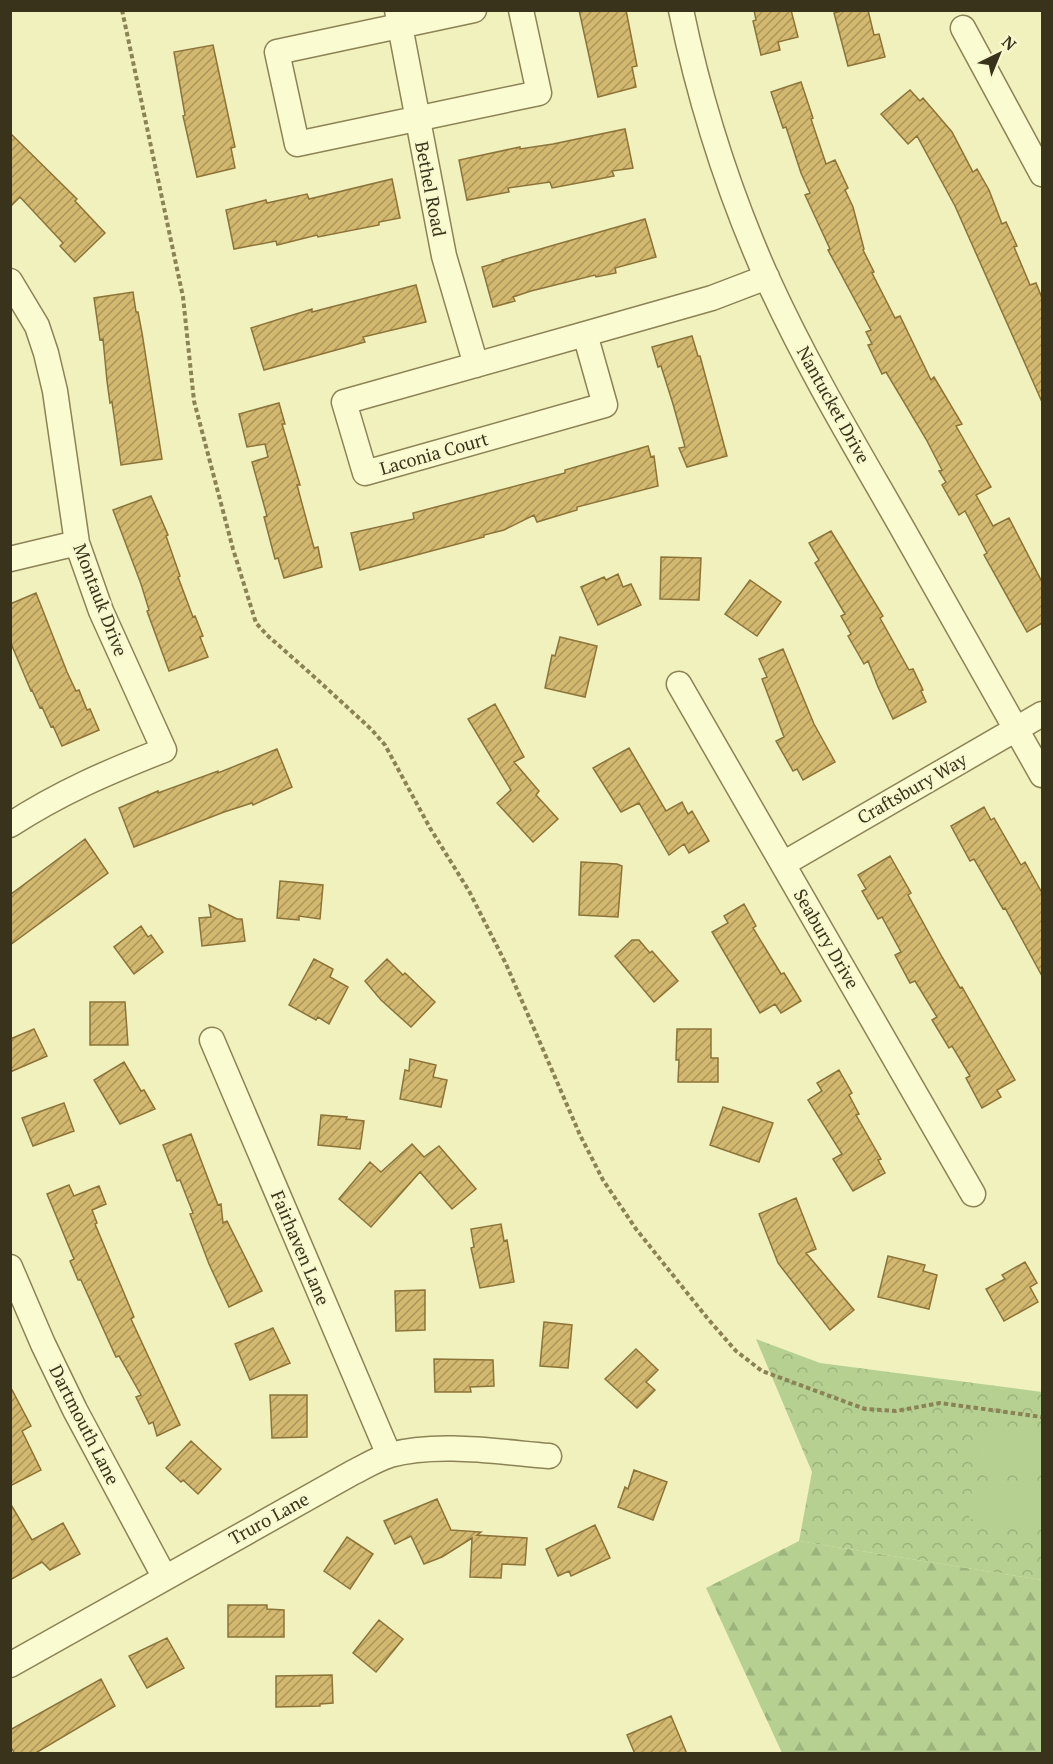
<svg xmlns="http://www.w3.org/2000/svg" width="1053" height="1764" font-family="'PT Serif',serif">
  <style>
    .forest { fill: url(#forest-firs) }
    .park { fill: url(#park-crowns) }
    .pitch { fill: #b5d091 }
    .building { fill: url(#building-hatch); stroke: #8c7439; stroke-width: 1.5 }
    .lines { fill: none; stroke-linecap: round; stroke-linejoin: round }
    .street-casing { stroke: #8b8355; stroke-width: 27 }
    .path { stroke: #8b8355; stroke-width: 4; stroke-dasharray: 4.5 3; stroke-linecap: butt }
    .street { stroke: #fbfbd1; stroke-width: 24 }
    .labels { text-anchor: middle; stroke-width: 4.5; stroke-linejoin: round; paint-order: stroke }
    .street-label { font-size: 18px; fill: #39331b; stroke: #f7f8ce }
  </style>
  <defs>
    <pattern id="forest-firs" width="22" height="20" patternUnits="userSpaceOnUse" patternTransform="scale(1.5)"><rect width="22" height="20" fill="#b5d091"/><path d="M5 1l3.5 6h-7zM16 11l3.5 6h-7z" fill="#9cb37c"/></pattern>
    <pattern id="park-crowns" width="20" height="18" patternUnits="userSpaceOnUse" patternTransform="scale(1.5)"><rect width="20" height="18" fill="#b5d091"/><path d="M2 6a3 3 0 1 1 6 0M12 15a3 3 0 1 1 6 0" fill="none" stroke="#9cb37c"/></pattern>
    <pattern id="building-hatch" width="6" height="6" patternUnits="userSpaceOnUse" patternTransform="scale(1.5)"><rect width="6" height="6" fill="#d3b870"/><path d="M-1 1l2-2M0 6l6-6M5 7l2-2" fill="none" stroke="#ac965b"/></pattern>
  </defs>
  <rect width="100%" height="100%" fill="#f0f1bd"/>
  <path class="forest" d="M799 1541 1042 1580V1753H782L706 1588Z"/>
  <path class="park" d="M756 1339 820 1363 1042 1392V1580L799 1541 812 1472Z"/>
  <path class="pitch" d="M979 1429 1042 1436V1474L975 1466Z
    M973 1481 1042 1489V1527L969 1519Z"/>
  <path class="building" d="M579 10H626L637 66 632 67 636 87 598 97Z
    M754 10H791L798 37 778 42 780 50 761 55 753 21 756 20Z
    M845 10H868L874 35 879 34 885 57 848 66 834 13Z
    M213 45 235 147 231 148 235 168 197 177 183 116 185 115 174 52Z
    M801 82 813 118 811 119 826 164 835 160 848 188 845 190 853 207 864 249 863 250 874 272 872 273 895 318 900 316 931 380 934 377 962 424 956 426 991 487 976 495 993 526 1009 518 1042 582V623L1027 632 984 555 987 553 965 511 959 515 942 485 946 482 939 471 942 470 926 439 886 372 882 374 868 345 872 344 866 332 871 330 828 250 830 249 805 195 810 193 801 173 786 127 783 128 771 92Z
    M910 90 920 101 923 98 952 132 973 172 977 169 989 190 1002 224 1006 222 1017 246 1014 247 1030 285 1036 283 1042 298V402L955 206 917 136 908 144 881 114Z
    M625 129 633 168 612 171 614 176 594 180 552 188 550 182 508 188 509 192 467 200 459 160 520 147V149L553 144Z
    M10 133 77 199 75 201 105 233 75 262 60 246 63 243 20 197 10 207Z
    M392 179 400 218 379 222V225L318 237 317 235 277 245 276 241 234 249 226 210 266 200 267 203 307 194 309 199Z
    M645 219 656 257 615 268 616 273 596 277 595 275 531 291 513 297 515 301 493 307 482 267 503 261 502 260Z
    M416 285 426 322 363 337 365 342 264 370 251 328 312 309V312Z
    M133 292 136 312H138L142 333 162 459 121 465 112 402 110 403 107 381 103 339 100 340 94 298Z
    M692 336 698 356H700L727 456 687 467 679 448 685 447 673 404 661 366 658 367 652 347Z
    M279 403 285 424H282L300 485H297L314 548 318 547 322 567 284 578 278 558 275 559 264 517 267 516 252 462 268 457 265 444 247 447 239 414Z
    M648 446 651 457 654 456 658 486 577 507V510L537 522 534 515 504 530 484 535V537L360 570 351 533 414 519 413 513 565 473V470Z
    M151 496 168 535 166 536 180 576 178 577 193 617 195 616 203 636 200 637 208 657 169 671 147 611 149 610 141 584 113 510Z
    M831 531 883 616 880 618 909 670 913 669 923 690 921 691 926 702 893 719 878 687 868 661 864 664 848 636 851 634 841 616 845 614 815 563 819 560 809 543Z
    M661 557 701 558 699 600 660 599Z
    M618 574 623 587 631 584 641 605 598 625 581 587 604 577 606 580Z
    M750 580 781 602 757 636 725 614Z
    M36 593 67 672 76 691 79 690 87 710 90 709 99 730 62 746 53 726 51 727 42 707 40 708 32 690 31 691 10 641V604Z
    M560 637 597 646 585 697 545 688 552 655 555 656Z
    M783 649 814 724 835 762 803 780 797 769 793 771 776 741 784 737 762 679 767 677 759 659Z
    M495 704 524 757 514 762 539 791 536 795 558 819 533 842 497 803 511 790 468 719Z
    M629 748 666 811 682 802 688 814 692 811 709 841 689 853 684 844 669 855 639 803 621 812 593 768Z
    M277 749 292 787 253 805 252 803 224 812 134 847 119 808 158 791V793L218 771V773Z
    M984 807 991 820 994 818 1021 865 1025 862 1042 893V976L1005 908 1003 909 974 859 970 861 951 826Z
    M85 839 108 873 10 945V895Z
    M890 856 911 893 908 895 942 957 960 988 962 987 1015 1080 997 1090 1001 1097 982 1108 966 1078 970 1076 952 1046 949 1048 932 1020 937 1017 915 981 910 983 895 955 901 952 882 917 878 919 862 891 866 889 858 875Z
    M581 862 617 864 622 866 618 917 579 915Z
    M280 881 323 885 320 919 299 916V920L277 918Z
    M744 904 756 926 753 928 781 974 784 973 801 1001 781 1013 775 1004 760 1013 712 932 728 923 724 916Z
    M209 905 237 919H242L245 941 202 946 199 918 211 917Z
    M141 926 148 937 151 935 163 952 134 974 114 947Z
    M632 940H639L650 953 652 951 678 981 654 1002 615 956Z
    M314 959 333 969 330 977 348 987 329 1024 318 1017 316 1020 289 1005Z
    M387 959 403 975 405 973 435 1002 411 1027 381 1000 365 981Z
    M90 1002H125L128 1045H90Z
    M34 1029 47 1056 10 1072V1039Z
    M677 1029H711V1058H718V1082H678L679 1060H676Z
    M410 1059 436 1065 433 1077 447 1080 441 1107 400 1099 405 1070 409 1071Z
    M124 1062 141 1091 144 1090 155 1109 120 1124 94 1080Z
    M839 1070 852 1093 849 1095 859 1114 856 1115 881 1159 878 1160 885 1173 853 1191 833 1159 842 1154 808 1100 822 1091 817 1083Z
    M64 1103 74 1131 33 1146 22 1118Z
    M723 1107 773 1123 759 1162 710 1145Z
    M321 1115 347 1117 346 1119 364 1121 360 1149 318 1145Z
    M191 1134 218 1205 221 1204 223 1223 227 1221 262 1291 229 1307 209 1264 190 1214 193 1213 180 1180 177 1181 163 1145Z
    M412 1144 424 1157 439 1146 476 1189 452 1209 420 1172 371 1227 339 1199 370 1162 381 1172Z
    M69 1185 74 1196 99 1186 106 1204 92 1210 97 1223 95 1224 134 1317 131 1319 180 1425 157 1436 153 1422 149 1424 136 1397 141 1395 119 1356 116 1357 81 1280H78L70 1261 74 1259 47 1194Z
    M796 1198 816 1249 806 1253 854 1310 830 1330 778 1263 759 1214Z
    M501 1224 504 1241 507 1240 514 1282 480 1288 471 1248 474 1247 471 1229Z
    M888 1256 925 1265 923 1271 937 1275 929 1309 878 1297Z
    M1025 1262 1037 1283 1030 1287 1038 1302 1004 1321 986 1289 1005 1279 1002 1275Z
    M425 1290V1330L396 1331 395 1291Z
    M544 1322 572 1325 568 1368 540 1366Z
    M273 1328 290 1363 250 1380 235 1344Z
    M636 1349 658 1370 646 1382 655 1390 637 1408 605 1379Z
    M434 1359 493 1360 494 1386 470 1387 471 1392H435Z
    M10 1386 31 1426 22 1431 41 1470 10 1486Z
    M270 1395H307V1437L272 1438Z
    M191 1441 221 1469 198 1494 183 1480 181 1482 166 1468Z
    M634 1470 667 1482 653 1520 618 1507 625 1487 628 1489Z
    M437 1499 451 1530 481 1532 477 1535 527 1538 525 1565 502 1564 501 1578 470 1577 472 1538 442 1557 424 1564 411 1536 395 1544 384 1521Z
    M10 1503 32 1540 63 1523 80 1554 50 1570 42 1562 10 1580Z
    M595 1525 610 1558 571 1576 569 1571 558 1576 546 1549Z
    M347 1537 373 1554 350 1589 324 1571Z
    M228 1605H267V1609L284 1610V1637H228Z
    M379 1620 403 1639 376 1672 353 1653Z
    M167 1638 184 1668 147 1688 129 1656Z
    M332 1675 333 1703 320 1704V1706L276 1707V1676Z
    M101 1679 115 1706 34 1754H15L10 1746V1730Z
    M671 1716 687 1754H635L627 1735Z"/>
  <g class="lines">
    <g class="street-casing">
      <path id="street" d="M397 10 444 256 476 365
        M474 10 277 52 297 144 539 93 521 10
        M681 10C700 102 729 193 767 278 806 364 854 444 901 526 948 609 995 692 1042 775
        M963 28 1042 174
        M10 281 37 326 46 353 55 391 77 543 101 611 164 750C108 772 61 792 10 825
        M585 334 344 402 365 473 605 405 585 334 712 298 767 277
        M10 559 77 543
        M679 684 973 1194
        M783 864 1042 714
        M212 1040 389 1455
        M10 1267 43 1344 75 1410 165 1578
        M10 1665 352 1473C364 1467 377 1459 390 1455 438 1442 499 1452 549 1456"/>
    </g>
    <path class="path" d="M122 10 183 297 194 401 233 549 256 623 268 636 310 673 371 729 385 745 430 828 469 891 506 964 580 1135 603 1180 636 1229 708 1319 736 1351 762 1371 865 1409 896 1411 940 1403 1042 1417"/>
    <use href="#street" class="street"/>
  </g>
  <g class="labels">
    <g class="street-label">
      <text transform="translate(430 189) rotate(79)" y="6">Bethel Road</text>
      <text transform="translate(833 405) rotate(61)" y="6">Nantucket Drive</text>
      <text transform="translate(434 454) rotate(-16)" y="6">Laconia Court</text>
      <text transform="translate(100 600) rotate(69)" y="6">Montauk Drive</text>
      <text transform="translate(912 789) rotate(-30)" y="6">Craftsbury Way</text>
      <text transform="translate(826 939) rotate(60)" y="6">Seabury Drive</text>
      <text transform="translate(300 1248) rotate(67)" y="6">Fairhaven Lane</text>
      <text transform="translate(84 1425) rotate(63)" y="6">Dartmouth Lane</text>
      <text transform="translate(269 1519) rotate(-29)" y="6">Truro Lane</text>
    </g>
  </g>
  <rect width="1053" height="1764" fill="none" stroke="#39331b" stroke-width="24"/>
  <g transform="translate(999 54) rotate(43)" stroke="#f7f8ce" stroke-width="4.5" paint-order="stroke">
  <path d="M0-4.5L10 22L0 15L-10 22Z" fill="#39331b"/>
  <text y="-9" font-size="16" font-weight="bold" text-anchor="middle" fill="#39331b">N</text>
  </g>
</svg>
